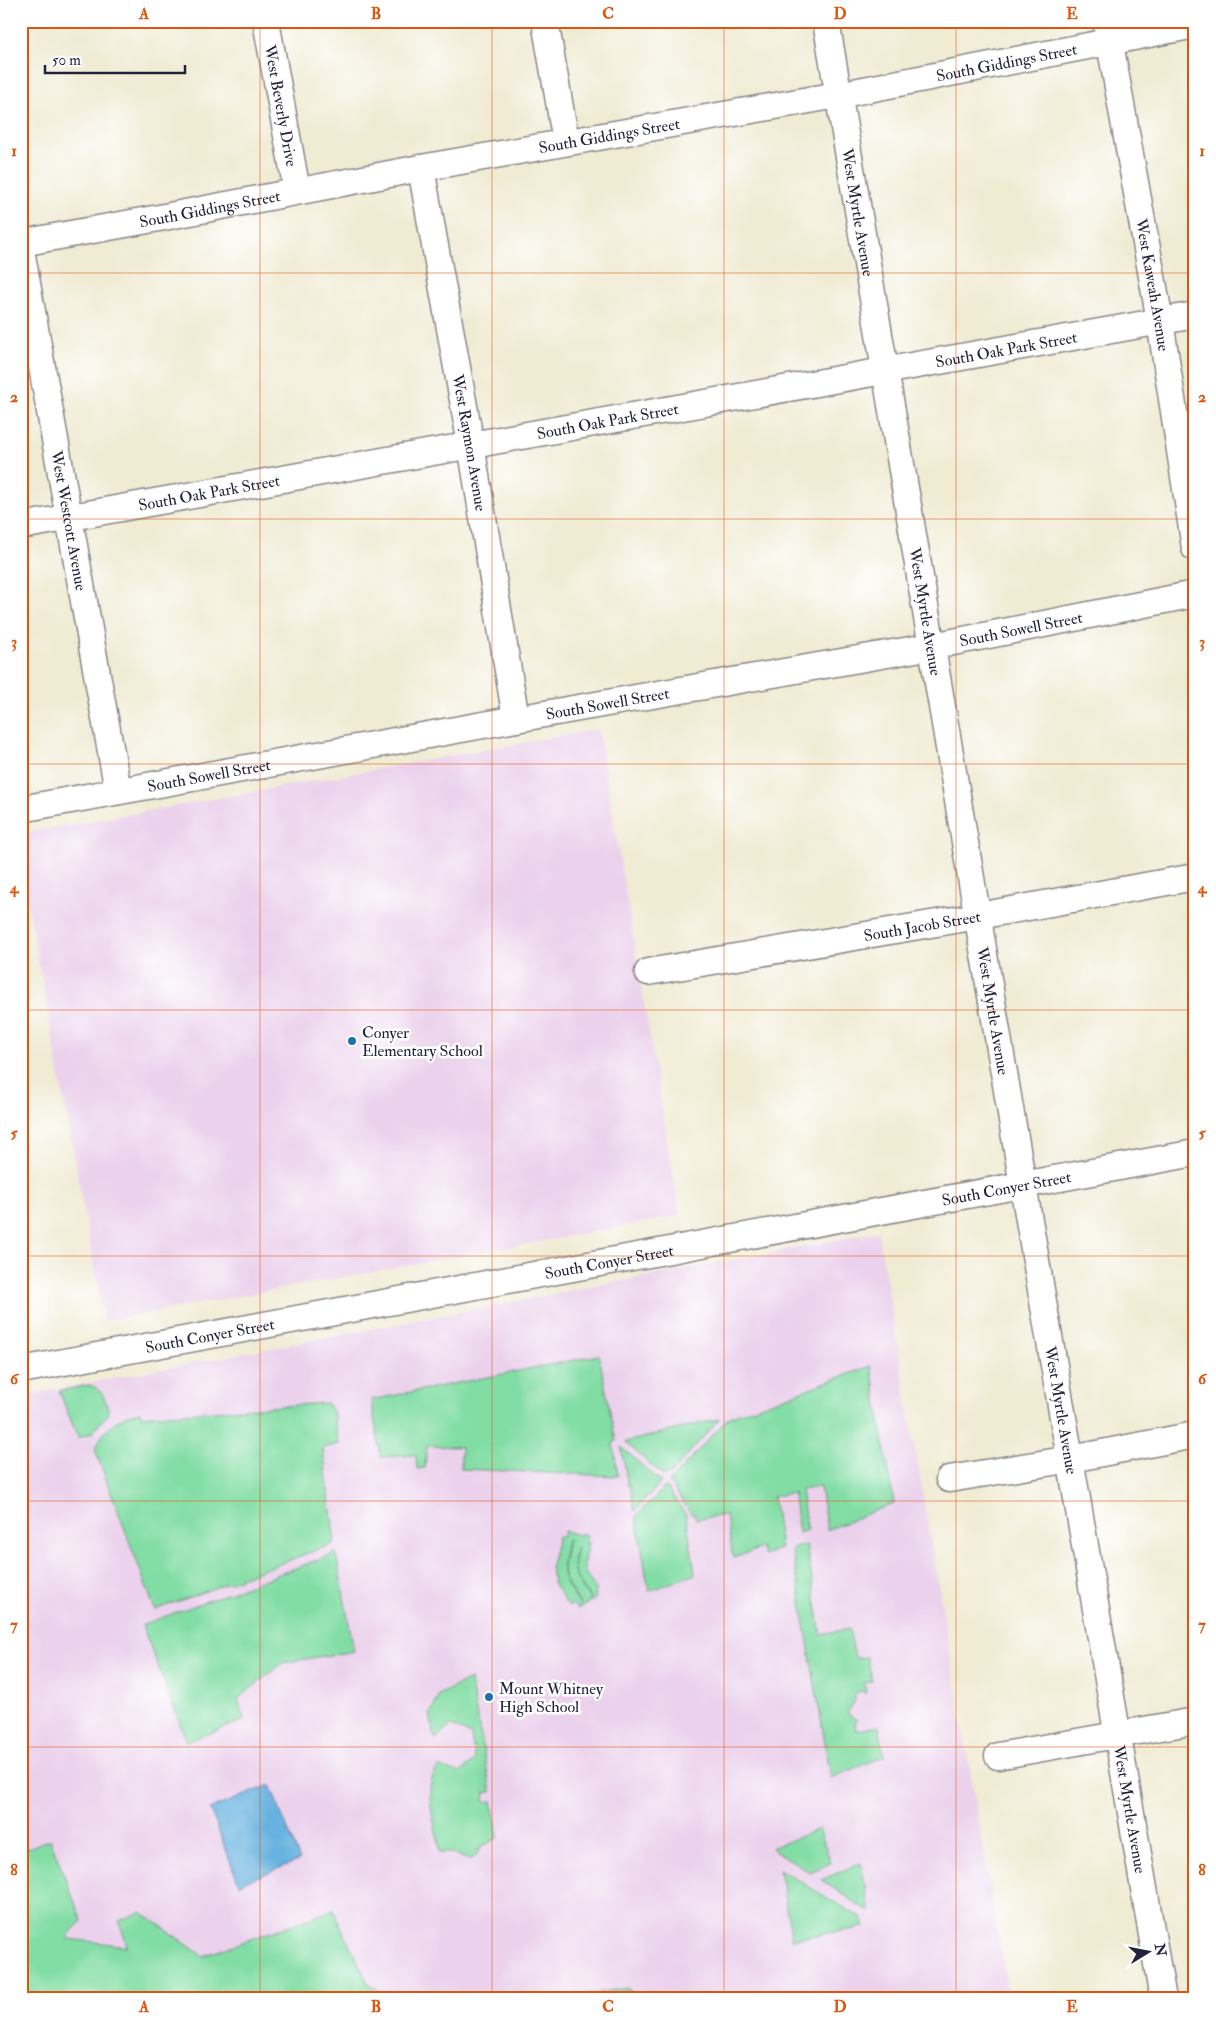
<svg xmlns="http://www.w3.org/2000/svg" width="1216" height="2020" font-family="'IM FELL Double Pica',serif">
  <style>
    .built { fill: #ebd1ec }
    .green { fill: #82dda4; stroke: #528070 }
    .sand { fill: #eeda9e; stroke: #887e6c }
    .water { fill: #68b2e0; stroke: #456a8e }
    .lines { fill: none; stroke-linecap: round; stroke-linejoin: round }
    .minor-casing { stroke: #898687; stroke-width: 29 }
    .minor { stroke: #fff; stroke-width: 26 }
    .grid { fill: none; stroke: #de560e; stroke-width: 1; stroke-opacity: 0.55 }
    .poi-dot { fill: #1f6fb2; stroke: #fff; stroke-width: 2 }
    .labels { text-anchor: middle; stroke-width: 5; stroke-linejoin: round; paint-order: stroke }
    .street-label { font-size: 16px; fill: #22223b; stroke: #fff }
    .poi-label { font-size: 16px; fill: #22223b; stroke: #fff; text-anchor: start }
    .neatline { fill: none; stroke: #de560e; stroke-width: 2 }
    .grid-label { font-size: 16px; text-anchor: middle; font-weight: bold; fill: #de560e }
  </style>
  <rect width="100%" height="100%" fill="#fff"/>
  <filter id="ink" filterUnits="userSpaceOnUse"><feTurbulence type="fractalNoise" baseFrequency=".02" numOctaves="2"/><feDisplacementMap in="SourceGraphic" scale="10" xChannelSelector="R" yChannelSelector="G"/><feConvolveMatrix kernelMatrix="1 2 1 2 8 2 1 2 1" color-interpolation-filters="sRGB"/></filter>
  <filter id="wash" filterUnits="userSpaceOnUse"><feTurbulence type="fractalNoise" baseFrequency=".0096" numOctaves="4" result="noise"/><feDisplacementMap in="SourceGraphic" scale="20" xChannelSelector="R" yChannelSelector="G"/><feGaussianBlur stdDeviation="1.12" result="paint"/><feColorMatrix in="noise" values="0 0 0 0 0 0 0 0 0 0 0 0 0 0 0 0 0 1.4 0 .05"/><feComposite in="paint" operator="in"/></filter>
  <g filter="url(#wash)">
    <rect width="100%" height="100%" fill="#f0ebd3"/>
    <path class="built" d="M598 729 680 1216 104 1321 21 865V834Z
      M878 1232 1009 1999H21V1396Z"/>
    <path class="green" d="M599 1355 616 1442 613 1443 618 1476 461 1469V1447L427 1446 425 1468 417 1469 416 1455 381 1457 371 1400Z
      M871 1366 894 1503 827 1530 820 1487 801 1490 807 1530 799 1533 793 1493 773 1496 781 1548 764 1555 762 1548 733 1558 726 1515 696 1519 695 1514H691L669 1482 729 1417Z
      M89 1385C102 1387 107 1403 109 1414L100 1423 92 1433 78 1438 59 1391Z
      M326 1403 333 1411 339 1444 323 1448 335 1543 155 1610 95 1450C103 1429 118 1416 140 1412L141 1416Z
      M719 1419 670 1475H662L625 1442Z
      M621 1447 661 1482 635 1511 630 1486H628Z
      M666 1486 686 1515 695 1574 649 1591 636 1516Z
      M564 1531 579 1535 580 1533 587 1535 585 1542H588C582 1571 581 1567 597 1591L594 1594 596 1598 592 1601 575 1575 573 1566 577 1547C568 1572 578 1581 591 1601L582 1607 564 1578 563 1567 568 1538C558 1575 561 1575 581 1607L577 1609 573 1604 569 1607 553 1583 551 1565 558 1536 563 1537Z
      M806 1544 821 1634 849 1629 855 1658 867 1657 872 1681 864 1683 866 1693H864L860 1691 855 1693V1701L847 1713 857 1720 855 1722 856 1730 879 1726 884 1756 831 1778 792 1549Z
      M336 1553 354 1651 282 1663 238 1699 244 1720 187 1742 142 1625Z
      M470 1679 491 1792 484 1793 485 1802 492 1801 498 1837 480 1848 475 1857 469 1860 451 1853H440C438 1828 419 1788 439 1767L460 1773 475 1760 471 1735 451 1726 435 1739 430 1714 440 1694Z
      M819 1829 831 1863 810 1872 771 1848Z
      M50 1839 82 1921 68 1935 69 1939 127 1946 119 1921 141 1912 203 1956 333 1910 368 1983 391 1999H21V1851Z
      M861 1863 870 1912 821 1880Z
      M779 1869 863 1919 865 1927 792 1939Z
      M627 1988 643 1999H554Z"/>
    <path class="sand" d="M628 1990 640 1999H572L574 1998Z"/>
    <path class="water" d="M270 1785 300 1860 239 1884 210 1809Z"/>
  </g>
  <g filter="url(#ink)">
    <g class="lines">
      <g class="minor-casing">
        <g id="minor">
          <path id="s1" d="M266 21 297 191"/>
          <path d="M545 21 566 142"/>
          <path id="s2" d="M826 21 1023 1185 1163 1999"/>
          <path id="s3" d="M1106 21 1160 321 1195 548"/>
          <path id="s4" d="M421 168 471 445 516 719"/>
          <path id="s5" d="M21 243 159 218 421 168 838 95 1195 25"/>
          <path id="s6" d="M21 250 118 791"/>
          <path id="s7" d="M21 526 1195 315"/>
          <path id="s8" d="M21 809 516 719 933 646 1195 594"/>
          <path id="s9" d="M648 972 978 916 1195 877"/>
          <path id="s10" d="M21 1370 1195 1153"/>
          <path d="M949 1479 1071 1459 1195 1435"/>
          <path d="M998 1756 1195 1721"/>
        </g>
      </g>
      <use href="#minor" class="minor"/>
    </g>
  </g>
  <path class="grid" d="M260 21V1999M492 21V1999M724 21V1999M956 21V1999M21 273H1195M21 519H1195M21 764H1195M21 1010H1195M21 1256H1195M21 1501H1195M21 1747H1195"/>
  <g class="poi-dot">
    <circle cx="352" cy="1041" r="5"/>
    <circle cx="489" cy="1697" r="5"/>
  </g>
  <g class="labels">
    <g class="street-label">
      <text dy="6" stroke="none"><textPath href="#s5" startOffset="1002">South Giddings Street</textPath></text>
      <text dy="6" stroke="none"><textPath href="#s1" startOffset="86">West Beverly Drive</textPath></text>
      <text dy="6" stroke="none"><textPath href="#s5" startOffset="598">South Giddings Street</textPath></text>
      <text dy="6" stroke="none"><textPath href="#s5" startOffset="192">South Giddings Street</textPath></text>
      <text dy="6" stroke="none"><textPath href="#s2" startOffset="194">West Myrtle Avenue</textPath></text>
      <text dy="6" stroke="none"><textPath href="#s3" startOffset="268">West Kaweah Avenue</textPath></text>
      <text dy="6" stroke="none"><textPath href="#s7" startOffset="1001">South Oak Park Street</textPath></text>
      <text dy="6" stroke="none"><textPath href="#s7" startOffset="596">South Oak Park Street</textPath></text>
      <text dy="6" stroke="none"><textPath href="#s4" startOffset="279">West Raymon Avenue</textPath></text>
      <text dy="6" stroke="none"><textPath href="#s7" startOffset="191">South Oak Park Street</textPath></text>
      <text dy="6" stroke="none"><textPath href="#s6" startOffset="275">West Westcott Avenue</textPath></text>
      <text dy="6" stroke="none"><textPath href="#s2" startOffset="599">West Myrtle Avenue</textPath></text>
      <text dy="6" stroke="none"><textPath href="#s8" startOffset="1016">South Sowell Street</textPath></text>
      <text dy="6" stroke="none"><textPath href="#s8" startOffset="596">South Sowell Street</textPath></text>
      <text dy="6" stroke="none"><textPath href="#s8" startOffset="191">South Sowell Street</textPath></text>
      <text dy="6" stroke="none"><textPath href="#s9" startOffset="278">South Jacob Street</textPath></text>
      <text dy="6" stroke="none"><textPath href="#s2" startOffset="1004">West Myrtle Avenue</textPath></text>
      <text dy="6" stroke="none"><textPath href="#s10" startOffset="1002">South Conyer Street</textPath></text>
      <text dy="6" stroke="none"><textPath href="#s10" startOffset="598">South Conyer Street</textPath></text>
      <text dy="6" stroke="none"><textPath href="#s10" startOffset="192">South Conyer Street</textPath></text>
      <text dy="6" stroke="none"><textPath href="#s2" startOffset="1409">West Myrtle Avenue</textPath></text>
      <text dy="6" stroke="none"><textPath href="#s2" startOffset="1814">West Myrtle Avenue</textPath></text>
    </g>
    <g class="poi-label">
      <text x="362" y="1038">Conyer<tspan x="362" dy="18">Elementary School</tspan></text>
      <text x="499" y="1694">Mount Whitney<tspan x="499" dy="18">High School</tspan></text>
    </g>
  </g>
  <rect width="1216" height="2020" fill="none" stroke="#fff" stroke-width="55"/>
  <g transform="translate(1148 1952) rotate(80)" stroke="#ffffff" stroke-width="4" paint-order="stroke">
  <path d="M0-4L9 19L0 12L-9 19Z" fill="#22223b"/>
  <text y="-8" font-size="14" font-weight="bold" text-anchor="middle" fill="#22223b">N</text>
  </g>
  <path d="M45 65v8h140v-8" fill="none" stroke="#22223b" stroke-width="2.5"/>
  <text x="52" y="65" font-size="15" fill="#22223b" stroke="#ffffff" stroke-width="4" paint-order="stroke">50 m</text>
  <rect x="28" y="28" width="1160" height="1964" class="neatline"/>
  <g class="grid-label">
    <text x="144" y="19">A</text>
    <text x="376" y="19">B</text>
    <text x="608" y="19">C</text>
    <text x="840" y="19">D</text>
    <text x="1072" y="19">E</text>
    <text x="14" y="156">1</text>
    <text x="1202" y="156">1</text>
    <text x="14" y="402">2</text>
    <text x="1202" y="402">2</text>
    <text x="14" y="647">3</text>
    <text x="1202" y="647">3</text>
    <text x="14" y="893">4</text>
    <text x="1202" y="893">4</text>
    <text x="14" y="1138">5</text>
    <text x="1202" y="1138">5</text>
    <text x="14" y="1384">6</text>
    <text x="1202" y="1384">6</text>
    <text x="14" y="1630">7</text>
    <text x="1202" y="1630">7</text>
    <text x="14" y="1875">8</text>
    <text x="1202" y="1875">8</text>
    <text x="144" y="2012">A</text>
    <text x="376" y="2012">B</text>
    <text x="608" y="2012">C</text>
    <text x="840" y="2012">D</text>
    <text x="1072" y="2012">E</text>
  </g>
</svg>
